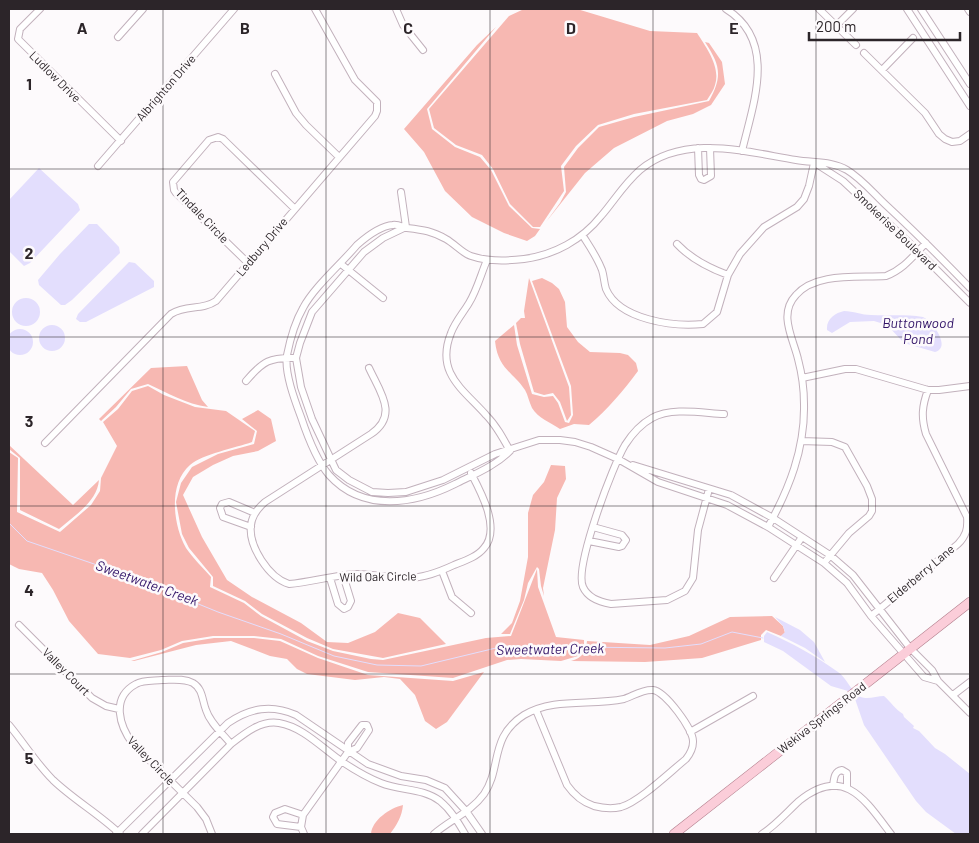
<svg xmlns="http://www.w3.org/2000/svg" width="979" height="843" font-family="Barlow,sans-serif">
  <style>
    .green { fill: #f7b8b2 }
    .water { fill: #e3defd }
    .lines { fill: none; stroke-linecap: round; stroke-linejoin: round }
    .stream { stroke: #e3defd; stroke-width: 1 }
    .minor-casing { stroke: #c2b1bc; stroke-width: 8 }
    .major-casing { stroke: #b17d8b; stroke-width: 10 }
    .minor { stroke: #fff; stroke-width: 6 }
    .major { stroke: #fbcdd9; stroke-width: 9 }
    .grid { fill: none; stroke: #2c2529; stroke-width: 1; stroke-opacity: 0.55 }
    .labels { text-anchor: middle; stroke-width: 5; stroke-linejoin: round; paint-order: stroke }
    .street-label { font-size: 12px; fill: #2c2529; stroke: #fdfafc }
    .water-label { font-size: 14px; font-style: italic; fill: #321468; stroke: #fdfafc }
    .grid-label { font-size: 16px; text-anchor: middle; font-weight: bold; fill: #2c2529; stroke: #fdfafc; stroke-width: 5; stroke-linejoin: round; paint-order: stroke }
  </style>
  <rect width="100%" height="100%" fill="#fdfafc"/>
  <path class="green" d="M524 9H577L650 31 697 33C706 47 721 67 715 85 714 90 710 95 707 100L634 114 598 125 576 146 561 166 564 191 540 227H533L510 204 493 169 482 155 456 145 434 128 429 109 509 16Z
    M496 27 427 109 432 129 455 147 480 157 491 170 509 206 532 228 540 229 535 236 527 241 504 233 472 217 445 191 424 152 404 129 477 45Z
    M705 42 709 43 722 62 725 84 711 105 693 114 667 121 614 148 585 173 546 222 560 203 566 192 564 167 578 148 599 127 634 117 709 101C723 76 720 65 705 42Z
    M529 278 569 387 571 415 567 421 560 402 553 393 544 395 534 392 520 344 516 323 521 318H525L524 311Z
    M542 278 552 283 559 289 565 302 567 327 578 342 590 352 620 353 628 355 636 363 638 371C623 391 608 409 589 425L574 424 560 429C551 423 538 418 532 408 529 402 528 395 525 390 512 371 498 369 495 341L514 325 517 345 532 394 544 397 553 396 558 403 565 422 569 423 573 415 571 386 532 281Z
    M187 366 202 400 208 407C186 404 168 393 148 384L131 389 116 407 101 421 99 419 151 368Z
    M148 386 164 395 195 407 226 411 255 431 252 442C235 448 203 454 190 465 168 484 173 525 186 548 193 558 203 568 211 577L210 587 244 603 261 616 307 641 333 651 371 659 383 660 486 638 511 636 537 569 538 587 556 637 584 640V648L578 656 561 661 521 659 507 660 453 678 368 672 318 656 281 639 254 636H213L182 641 161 650 130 658 98 654 69 621 53 590 42 573 19 569 9 564V452L18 458 17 512 60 532 91 505 100 491 101 478 117 446 103 422 118 409 132 391Z
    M258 410 271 419 276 441 258 451 233 456 213 465 193 477 183 495 202 537 227 580 252 597 301 623 327 642 348 643 375 632 398 613 420 618 446 644 383 658 333 649 307 638 262 614 245 601 213 586V577L189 548 182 534 176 502 181 483 192 467 218 454 254 444 257 431 242 419Z
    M9 445 73 505 99 480C97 502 75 515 59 529L20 510V458L9 449Z
    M551 465 565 466 566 479 557 498 555 530 543 588 544 596 541 586 539 569 537 567 528 583 524 600 510 634H501L512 623 520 601 528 557V513L533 495 544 482Z
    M772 616 783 626 785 633 781 636 766 630 761 635V640L702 658 645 662 571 661C582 658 586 652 587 641L650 645 689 636 730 617Z
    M214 638H254L280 641 318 658 368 675 453 681 484 672 447 722 436 729 425 721 415 695 400 679 384 677 355 680 307 674 297 669 287 659 270 656 231 641 196 645 134 661H131L162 652 183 643Z
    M403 805C402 816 397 825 390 834H371C372 820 390 808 403 805Z"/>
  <path class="water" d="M39 168 78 204 80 210 30 263 24 266 9 251V200Z
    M89 224H97L119 247 120 253 72 300 65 305H61L39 285 38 280 60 254Z
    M129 262 135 263 154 281V287L86 322H80L76 319 78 314Z
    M12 312a14 14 0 1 1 28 0a14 14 0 1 1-28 0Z
    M844 311C853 311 862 315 871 315 889 316 905 314 923 317 932 321 952 347 935 352L904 343 887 325 874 321 850 322 832 333 827 330C826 319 835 313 844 311Z
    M39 338a13 13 0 1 1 26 0a13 13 0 1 1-26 0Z
    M7 342a13 13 0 1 1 26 0a13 13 0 1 1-26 0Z
    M775 617 800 630 814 642 825 662 805 648 781 636 785 632 783 626Z
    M767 632C792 643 816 656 838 672 847 678 851 692 861 697 867 700 877 696 884 696 891 702 895 709 903 714L904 717 914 726 913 728 919 731 935 748 945 754 970 774V834H956L926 812 916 801 864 725 855 699 848 691 831 686 783 651 764 642V636Z"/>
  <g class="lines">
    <path class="stream" d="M9 523 27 541 135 578 218 612 281 634 334 656 377 665 421 666 496 648 576 647 665 648 701 644 732 632 763 638"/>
    <g class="minor-casing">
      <path id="minor" d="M40 9 20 29 18 39 121 141
        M396 9 403 25 423 50
        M726 9C778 41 753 104 742 151
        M819 9 856 45
        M907 9 970 106
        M921 9 970 84
        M968 9 970 12
        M836 26 853 9
        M118 37 143 9
        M864 53 925 113 939 134 945 139 952 142 960 141 970 134
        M882 70 913 38
        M275 74 296 113 306 125 339 157
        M698 148 699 175 701 179 704 180 711 176 710 148
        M815 163 843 181 918 251 970 303
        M98 166 234 9
        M401 192 406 227
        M406 227 383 238 364 252 312 312 300 343 296 358 301 387 312 419 336 470 349 480 372 492 388 493 406 492 443 480 495 454 539 440H560L575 442 591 447 618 459 658 482 727 505 768 527 824 563 847 583 871 616 924 677 938 681
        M583 236C590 247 597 257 602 270 604 276 604 283 606 289 619 320 674 327 703 324L717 312 728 275 740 254 764 227 797 207 804 199 809 186 814 163
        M677 244C691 259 709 268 728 275
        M487 260C481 274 477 290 469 303 463 313 455 322 451 333 435 373 463 389 486 415 496 425 503 438 510 451
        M248 263 176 193 174 190 173 182 209 140 218 137 223 139 295 209
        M341 264 383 298
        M369 368C380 392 399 415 371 434L265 502C258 508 252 516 251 525 248 546 269 578 289 584 312 582 334 575 357 574 374 574 390 578 407 578 424 578 439 572 454 565 464 561 477 557 484 548 501 529 481 492 471 473
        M802 378 845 369H856L928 390H939L970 386
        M246 381C263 361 270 357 296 358
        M801 441 832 442 845 447 867 486 872 499V511L869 516 849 533 824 563
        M45 443 171 314C187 304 201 311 216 301L375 116 377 111V102L355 80 315 9
        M510 451C495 466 475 474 455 484 415 504 363 513 329 475 317 461 307 435 301 417 295 401 284 372 287 355 290 340 295 322 303 308 314 287 341 264 357 245 366 237 380 226 393 225 397 224 403 227 407 228 424 230 432 231 446 239 455 244 462 253 471 256 488 262 507 261 524 259 554 255 582 240 601 216 614 201 624 184 640 170 684 133 746 152 796 160 814 163 832 161 847 170 862 179 874 194 887 206 915 232 943 260 970 288
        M633 465 731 495 773 518 830 555 853 575 910 648 932 670 938 681 970 713
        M709 489 698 530 693 578 685 591 667 600 611 604C599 602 588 598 583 587 574 567 613 465 625 445 632 434 641 424 652 418 672 407 702 413 724 414
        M251 527 223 517 220 508 222 504 229 502 255 513
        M768 527C789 489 805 449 804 404 804 390 802 374 798 359 793 338 778 314 796 295 816 272 858 278 886 276 904 269 913 256 926 243
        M589 541 619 547 622 546 626 540 622 535 593 527
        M442 571 452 597 471 613
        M330 578 338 604 344 609 348 607 351 601 343 575
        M774 578 802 537
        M871 616 958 544C966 536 968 529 967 517L926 434C921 417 922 406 928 390
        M19 625 92 698 106 706 119 709
        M953 695 970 682
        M9 725C24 743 36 763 53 780 74 800 99 814 120 834
        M690 732 753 696
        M833 786C834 779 834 771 842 770L847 773V788
        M301 827 277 824 273 817 275 813 285 809 303 815
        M116 834 228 723C250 708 271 704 296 715L368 764 401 776 426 780 445 788 466 811 482 834
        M142 834 231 744C245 733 261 720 279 723 303 727 322 748 341 761 353 769 368 778 381 783 401 791 423 788 440 801 451 810 458 822 465 834
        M212 834 206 819 197 807 133 744C120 727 110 698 136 684 143 680 154 681 162 680 172 680 184 678 193 683 203 689 202 700 206 710 210 723 222 733 231 744
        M304 834 301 827 303 815 348 752 357 748 369 730 367 725H362L348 743V752
        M434 834C450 820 471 812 484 794 502 768 489 737 524 715 554 697 591 706 624 699 633 696 643 689 653 690 665 691 694 730 693 742 693 749 690 754 686 759 670 772 639 802 621 807 612 809 602 808 594 806 582 802 574 795 567 785L536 710
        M762 834C776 825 787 812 799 801 844 764 866 801 891 834"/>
    </g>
    <g class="major-casing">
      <path id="major" d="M674 834 970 602"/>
    </g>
    <use href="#minor" class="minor"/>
    <use href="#major" class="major"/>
  </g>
  <path class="grid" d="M163 9V834M326 9V834M490 9V834M653 9V834M816 9V834M9 169H970M9 337H970M9 506H970M9 674H970"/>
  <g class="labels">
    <g class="street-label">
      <text transform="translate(55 77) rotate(45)" y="4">Ludlow Drive</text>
      <text transform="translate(166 88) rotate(-49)" y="4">Albrighton Drive</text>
      <text transform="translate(202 216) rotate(46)" y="4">Tindale Circle</text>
      <text transform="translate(895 230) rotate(44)" y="4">Smokerise Boulevard</text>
      <text transform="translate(262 247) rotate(-50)" y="4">Ledbury Drive</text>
      <text transform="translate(921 574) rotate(-40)" y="4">Elderberry Lane</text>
      <text transform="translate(378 577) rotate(-1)" y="4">Wild Oak Circle</text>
      <text transform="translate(66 672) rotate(45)" y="4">Valley Court</text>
      <text transform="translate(822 718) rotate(-38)" y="4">Wekiva Springs Road</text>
      <text transform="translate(151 761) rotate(46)" y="4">Valley Circle</text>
    </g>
    <g class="water-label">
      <text x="918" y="328">Buttonwood<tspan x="918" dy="16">Pond</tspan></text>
      <text transform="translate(147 583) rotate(20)" y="5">Sweetwater Creek</text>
      <text transform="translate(550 649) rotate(-1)" y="5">Sweetwater Creek</text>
    </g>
  </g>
  <g class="grid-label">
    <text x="82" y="34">A</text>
    <text x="245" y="34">B</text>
    <text x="408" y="34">C</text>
    <text x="571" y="34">D</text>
    <text x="734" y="34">E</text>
    <text x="29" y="90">1</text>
    <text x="29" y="259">2</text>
    <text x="29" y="427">3</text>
    <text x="29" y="596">4</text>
    <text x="29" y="764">5</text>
  </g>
  <rect width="979" height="843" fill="none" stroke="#2c2529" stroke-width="20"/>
  <path d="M809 32v8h151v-8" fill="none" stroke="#2c2529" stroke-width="2.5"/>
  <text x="816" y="32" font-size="15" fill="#2c2529" stroke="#fdfafc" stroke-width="4" paint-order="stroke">200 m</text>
</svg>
